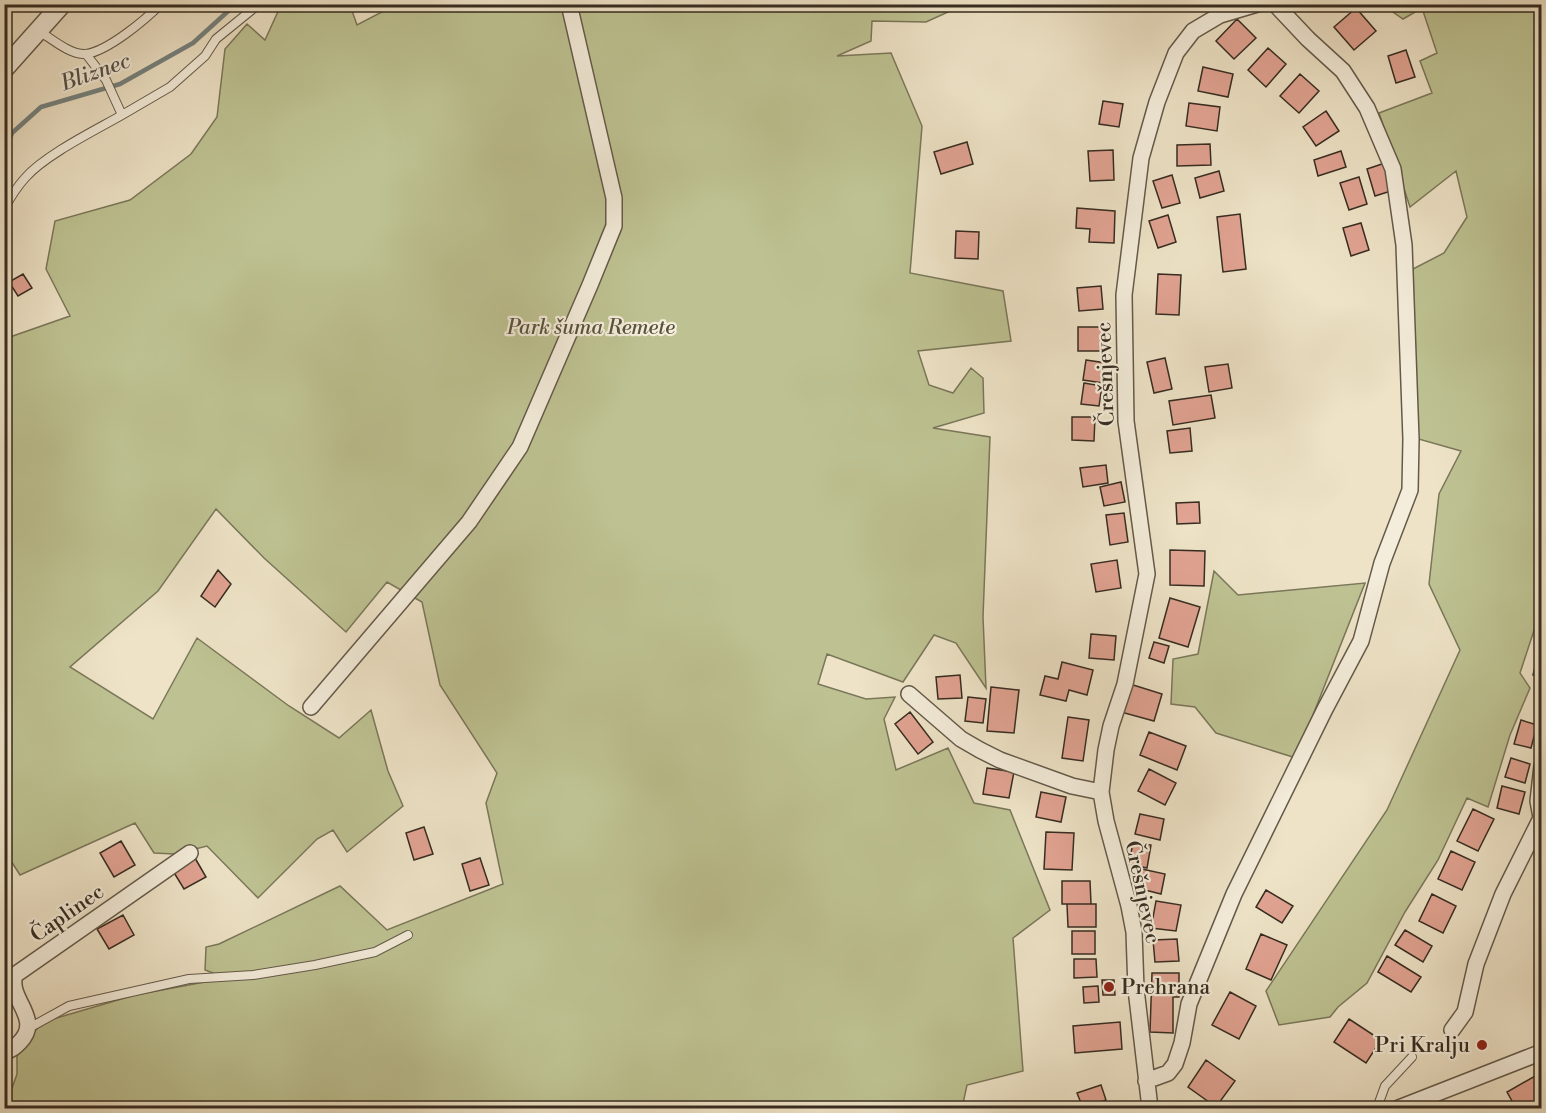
<svg xmlns="http://www.w3.org/2000/svg" width="1546" height="1113" font-family="'Libre Bodoni',serif">
  <style>
    .green { fill: #bec292; stroke: #7a775a; stroke-width: 1.5 }
    .lines { fill: none; stroke-linecap: round; stroke-linejoin: round }
    .stream { stroke: #758280; stroke-width: 4.5 }
    .building { fill: #e1a392; stroke: #362c21; stroke-width: 1.5 }
    .service-casing { stroke: #645a4a; stroke-width: 10 }
    .minor-casing { stroke: #645a4a; stroke-width: 18 }
    .tertiary-casing { stroke: #645a4a; stroke-width: 21 }
    .service { stroke: #f4eddb; stroke-width: 8 }
    .minor { stroke: #f4eddb; stroke-width: 15 }
    .tertiary { stroke: #f4eddb; stroke-width: 18 }
    .poi-dot { fill: #8f2418; stroke: #f4eddb; stroke-width: 2 }
    .labels { text-anchor: middle; stroke-width: 4.5; stroke-linejoin: round; paint-order: stroke }
    .park-label { font-size: 21px; font-style: italic; fill: #58523d; stroke: #f4eddb }
    .street-label { font-size: 21px; fill: #362c21; stroke: #f4eddb }
    .poi-label { font-size: 21px; fill: #362c21; stroke: #f4eddb; text-anchor: start }
    .water-label { font-size: 22px; font-style: italic; fill: #505049; stroke: #f4eddb }
  </style>
  <rect width="100%" height="100%" fill="#eee3c7"/>
  <filter id="stains"><feTurbulence type="fractalNoise" baseFrequency=".00333" numOctaves="4"/><feColorMatrix values="0 0 0 0 .2 0 0 0 0 .09 0 0 0 0 .02 0 0 0 .5 -.17"/></filter>
  <radialGradient id="worn" r=".72"><stop offset=".6" stop-color="#630" stop-opacity="0"/><stop offset="1" stop-color="#630" stop-opacity=".3"/></radialGradient>
  <path class="green" d="M397 4H998L1014 9 959 7 926 22 872 21 871 41 837 56 891 53 922 126 910 273 1003 291 1011 341 918 351 929 385 953 393 971 368 983 378 984 413 933 428 990 437 983 617 986 688 956 643 934 635 903 682 827 654 818 684 866 699 895 697 884 719 896 770 948 748 974 803 1010 810 1050 910 1013 938 1023 1071 967 1085 962 1108H5L17 1074V1051L43 1022 135 995 226 978 205 970 206 947 219 944 340 886 387 930 503 884 486 803 497 773 440 685 422 602 387 582 346 632 264 558 216 509 158 591 70 667 153 719 197 638 289 706 339 738 371 710 388 771 403 806 347 852 333 830 317 839 258 898 207 846 175 854 154 853 135 823 20 875 4 850V333L7 338 70 316 46 269 55 221 130 200 191 154 217 117 225 49 247 24 265 40 281 5H350L357 25Z
    M1383 5H1541L1542 606 1520 673 1530 688 1510 735 1488 807 1467 798 1438 860 1405 912 1367 983 1338 1007 1330 1017 1279 1025 1266 991 1387 810 1460 650 1429 584 1439 494 1461 451 1415 438 1411 270 1444 253 1467 217 1456 171 1410 207 1379 113 1432 93 1420 61 1437 53 1422 8 1403 19Z
    M1214 571 1238 595 1365 583 1296 758 1216 733 1195 707 1171 704 1173 659 1198 654Z"/>
  <g class="lines">
    <path class="stream" d="M4 155 12 133 41 107 120 84 193 43 236 4"/>
  </g>
  <path class="building" d="M1356 8 1376 31 1354 50 1334 27Z
    M1237 19 1256 38 1234 59 1216 41Z
    M1268 48 1286 64 1266 87 1248 70Z
    M1406 50 1415 77 1396 83 1388 56Z
    M1203 67 1233 74 1228 97 1198 91Z
    M1300 74 1319 91 1299 113 1280 96Z
    M1103 101 1123 104 1119 127 1099 124Z
    M1189 103 1220 107 1217 131 1186 126Z
    M1326 111 1339 131 1316 146 1303 127Z
    M967 142 973 164 941 174 934 152Z
    M1210 144 1211 165 1177 166V145Z
    M1113 150 1114 180 1090 181 1088 151Z
    M1341 151 1346 167 1318 176 1314 160Z
    M1385 163 1394 190 1375 196 1367 169Z
    M1219 171 1224 191 1200 198 1195 178Z
    M1172 175 1180 203 1162 208 1153 181Z
    M1359 177 1367 204 1349 210 1340 183Z
    M1077 208 1115 211 1114 243 1089 242 1090 229 1076 228Z
    M1240 214 1246 269 1223 272 1217 217Z
    M1168 215 1176 242 1158 248 1149 221Z
    M1361 223 1369 250 1351 256 1343 228Z
    M956 231 979 232 978 259 955 258Z
    M23 274 32 288 18 296 9 282Z
    M1158 274 1181 275 1179 315 1156 314Z
    M1101 286 1103 309 1079 311 1077 288Z
    M1078 327H1103V351H1078Z
    M1165 358 1172 389 1154 393 1147 362Z
    M1086 360 1106 363 1103 383 1083 380Z
    M1228 364 1232 388 1209 392 1205 367Z
    M1084 383 1102 386 1099 406 1081 404Z
    M1211 395 1215 418 1173 425 1169 401Z
    M1072 417H1095L1094 441 1072 440Z
    M1190 428 1192 451 1170 453 1167 431Z
    M1106 465 1108 483 1083 487 1080 468Z
    M1121 482 1125 502 1104 506 1100 487Z
    M1199 502 1200 523 1177 524 1176 503Z
    M1124 513 1128 542 1110 545 1106 515Z
    M1170 550 1205 551 1204 586 1170 585Z
    M1117 560 1121 588 1096 592 1091 564Z
    M218 570 231 584 215 607 201 596Z
    M1170 598 1200 607 1188 647 1159 638Z
    M1091 634 1116 636 1114 660 1089 658Z
    M1154 642 1169 646 1164 663 1149 658Z
    M1539 652 1542 653V677L1533 675Z
    M1062 662 1093 670 1087 695 1069 690 1066 701 1040 695 1045 676 1058 679Z
    M960 675 962 698 938 699 936 677Z
    M1130 684 1162 694 1154 721 1121 712Z
    M991 687 1019 690 1014 733 987 731Z
    M968 697 986 699 983 723 965 721Z
    M910 712 933 742 918 754 895 724Z
    M1068 717 1089 720 1083 761 1062 758Z
    M1521 720 1537 725 1531 748 1514 744Z
    M1149 732 1186 746 1177 770 1140 755Z
    M1511 758 1530 764 1525 783 1505 777Z
    M987 768 1014 772 1009 798 983 794Z
    M1149 769 1176 783 1165 805 1138 791Z
    M1502 786 1525 792 1519 814 1497 808Z
    M1041 792 1066 797 1061 822 1036 817Z
    M1473 809 1494 819 1478 851 1457 841Z
    M1140 814 1164 819 1160 840 1135 834Z
    M424 827 433 854 414 860 406 833Z
    M1046 832 1074 833 1072 870 1044 869Z
    M121 841 135 865 114 877 100 853Z
    M1133 842 1151 845 1147 868 1129 864Z
    M1451 851 1475 862 1462 890 1438 879Z
    M195 858 206 877 184 889 173 871Z
    M480 858 489 885 470 891 462 864Z
    M1142 869 1165 874 1161 894 1137 888Z
    M1062 881H1090L1091 904H1062Z
    M1266 890 1293 906 1282 923 1256 907Z
    M1432 894 1456 906 1443 933 1419 921Z
    M1156 901 1181 905 1176 931 1151 928Z
    M1067 904H1096V927H1068Z
    M123 915 134 935 109 949 97 929Z
    M1405 930 1432 946 1423 962 1395 945Z
    M1072 931H1095V954H1072Z
    M1261 934 1287 945 1271 980 1246 969Z
    M1177 939 1179 961 1155 962 1153 940Z
    M1387 956 1421 977 1411 992 1378 972Z
    M1074 959H1096L1097 977 1074 978Z
    M1152 973H1179V997H1173V1033L1150 1032Z
    M1102 980H1114L1115 995H1103Z
    M1098 986 1099 1002 1084 1003 1083 987Z
    M1230 992 1256 1006 1239 1039 1212 1025Z
    M1349 1019 1381 1040 1366 1063 1334 1042Z
    M1120 1022 1122 1049 1075 1053 1073 1026Z
    M1206 1060 1235 1081 1216 1107 1188 1087Z
    M1542 1072V1108H1516L1507 1092Z
    M1101 1085 1106 1100 1083 1108 1077 1093Z"/>
  <g class="lines">
    <g class="service-casing">
      <path id="service" d="M39 31C52 39 70 55 86 54 108 51 145 20 161 4
        M122 115 170 87 205 56 216 39 259 4
        M4 209C10 198 16 188 25 178 45 155 94 131 122 115L106 80 86 54
        M29 1028 69 1006 189 979 253 975 315 965 375 952 408 935
        M1377 1108 1385 1086 1412 1057"/>
    </g>
    <g class="minor-casing">
      <path id="minor" d="M909 694 961 739 980 750 1000 760 1072 786 1101 792
        M311 707 469 522 520 447 590 285 614 226V198L569 4
        M1542 766 1538 801 1542 823
        M1452 1030 1465 1012 1476 964 1503 894 1540 820
        M4 1052C12 1050 15 1047 20 1042 43 1018 7 999 15 975L190 853
        M1146 1081 1168 1073 1175 1064 1182 1043 1189 1004 1234 894 1325 709 1361 641 1382 563 1410 490 1411 439 1404 245 1393 169 1367 108 1343 71 1308 39 1275 4
        M1150 1108 1136 989 1134 932 1129 906 1106 821 1101 792 1106 750 1111 726 1125 684 1147 574 1126 421 1124 295 1141 158 1157 102 1176 53 1193 31 1220 15 1257 4
        M1399 1108 1542 1052"/>
    </g>
    <g class="tertiary-casing">
      <path id="tertiary" d="M4 69 62 4"/>
    </g>
    <use href="#service" class="service"/>
    <use href="#minor" class="minor"/>
    <use href="#tertiary" class="tertiary"/>
  </g>
  <g class="poi-dot">
    <circle cx="1109" cy="987" r="6"/>
    <circle cx="1482" cy="1045" r="6"/>
  </g>
  <g class="labels">
    <g class="park-label">
      <text x="591" y="334">Park šuma Remete</text>
    </g>
    <g class="street-label">
      <text transform="translate(1105 374) rotate(-92)" y="7">Črešnjevec</text>
      <text transform="translate(1143 892) rotate(78)" y="7">Črešnjevec</text>
      <text transform="translate(67 913) rotate(-35)" y="7">Čaplinec</text>
    </g>
    <g class="poi-label">
      <text x="1121" y="994">Prehrana</text>
      <text x="1470" y="1052" text-anchor="end">Pri Kralju</text>
    </g>
    <g class="water-label">
      <text transform="translate(95 71) rotate(-20)" y="8">Bliznec</text>
    </g>
  </g>
  <rect width="1546" height="1113" fill="none" stroke="#eee3c7" stroke-width="24"/>
  <rect x="6" y="6" width="1534" height="1101" fill="none" stroke="#362c21" stroke-width="3"/>
  <rect x="12" y="12" width="1522" height="1089" fill="none" stroke="#362c21" stroke-width="1.5"/>
  <rect width="100%" height="100%" filter="url(#stains)"/>
  <rect width="100%" height="100%" fill="url(#worn)"/>
</svg>
